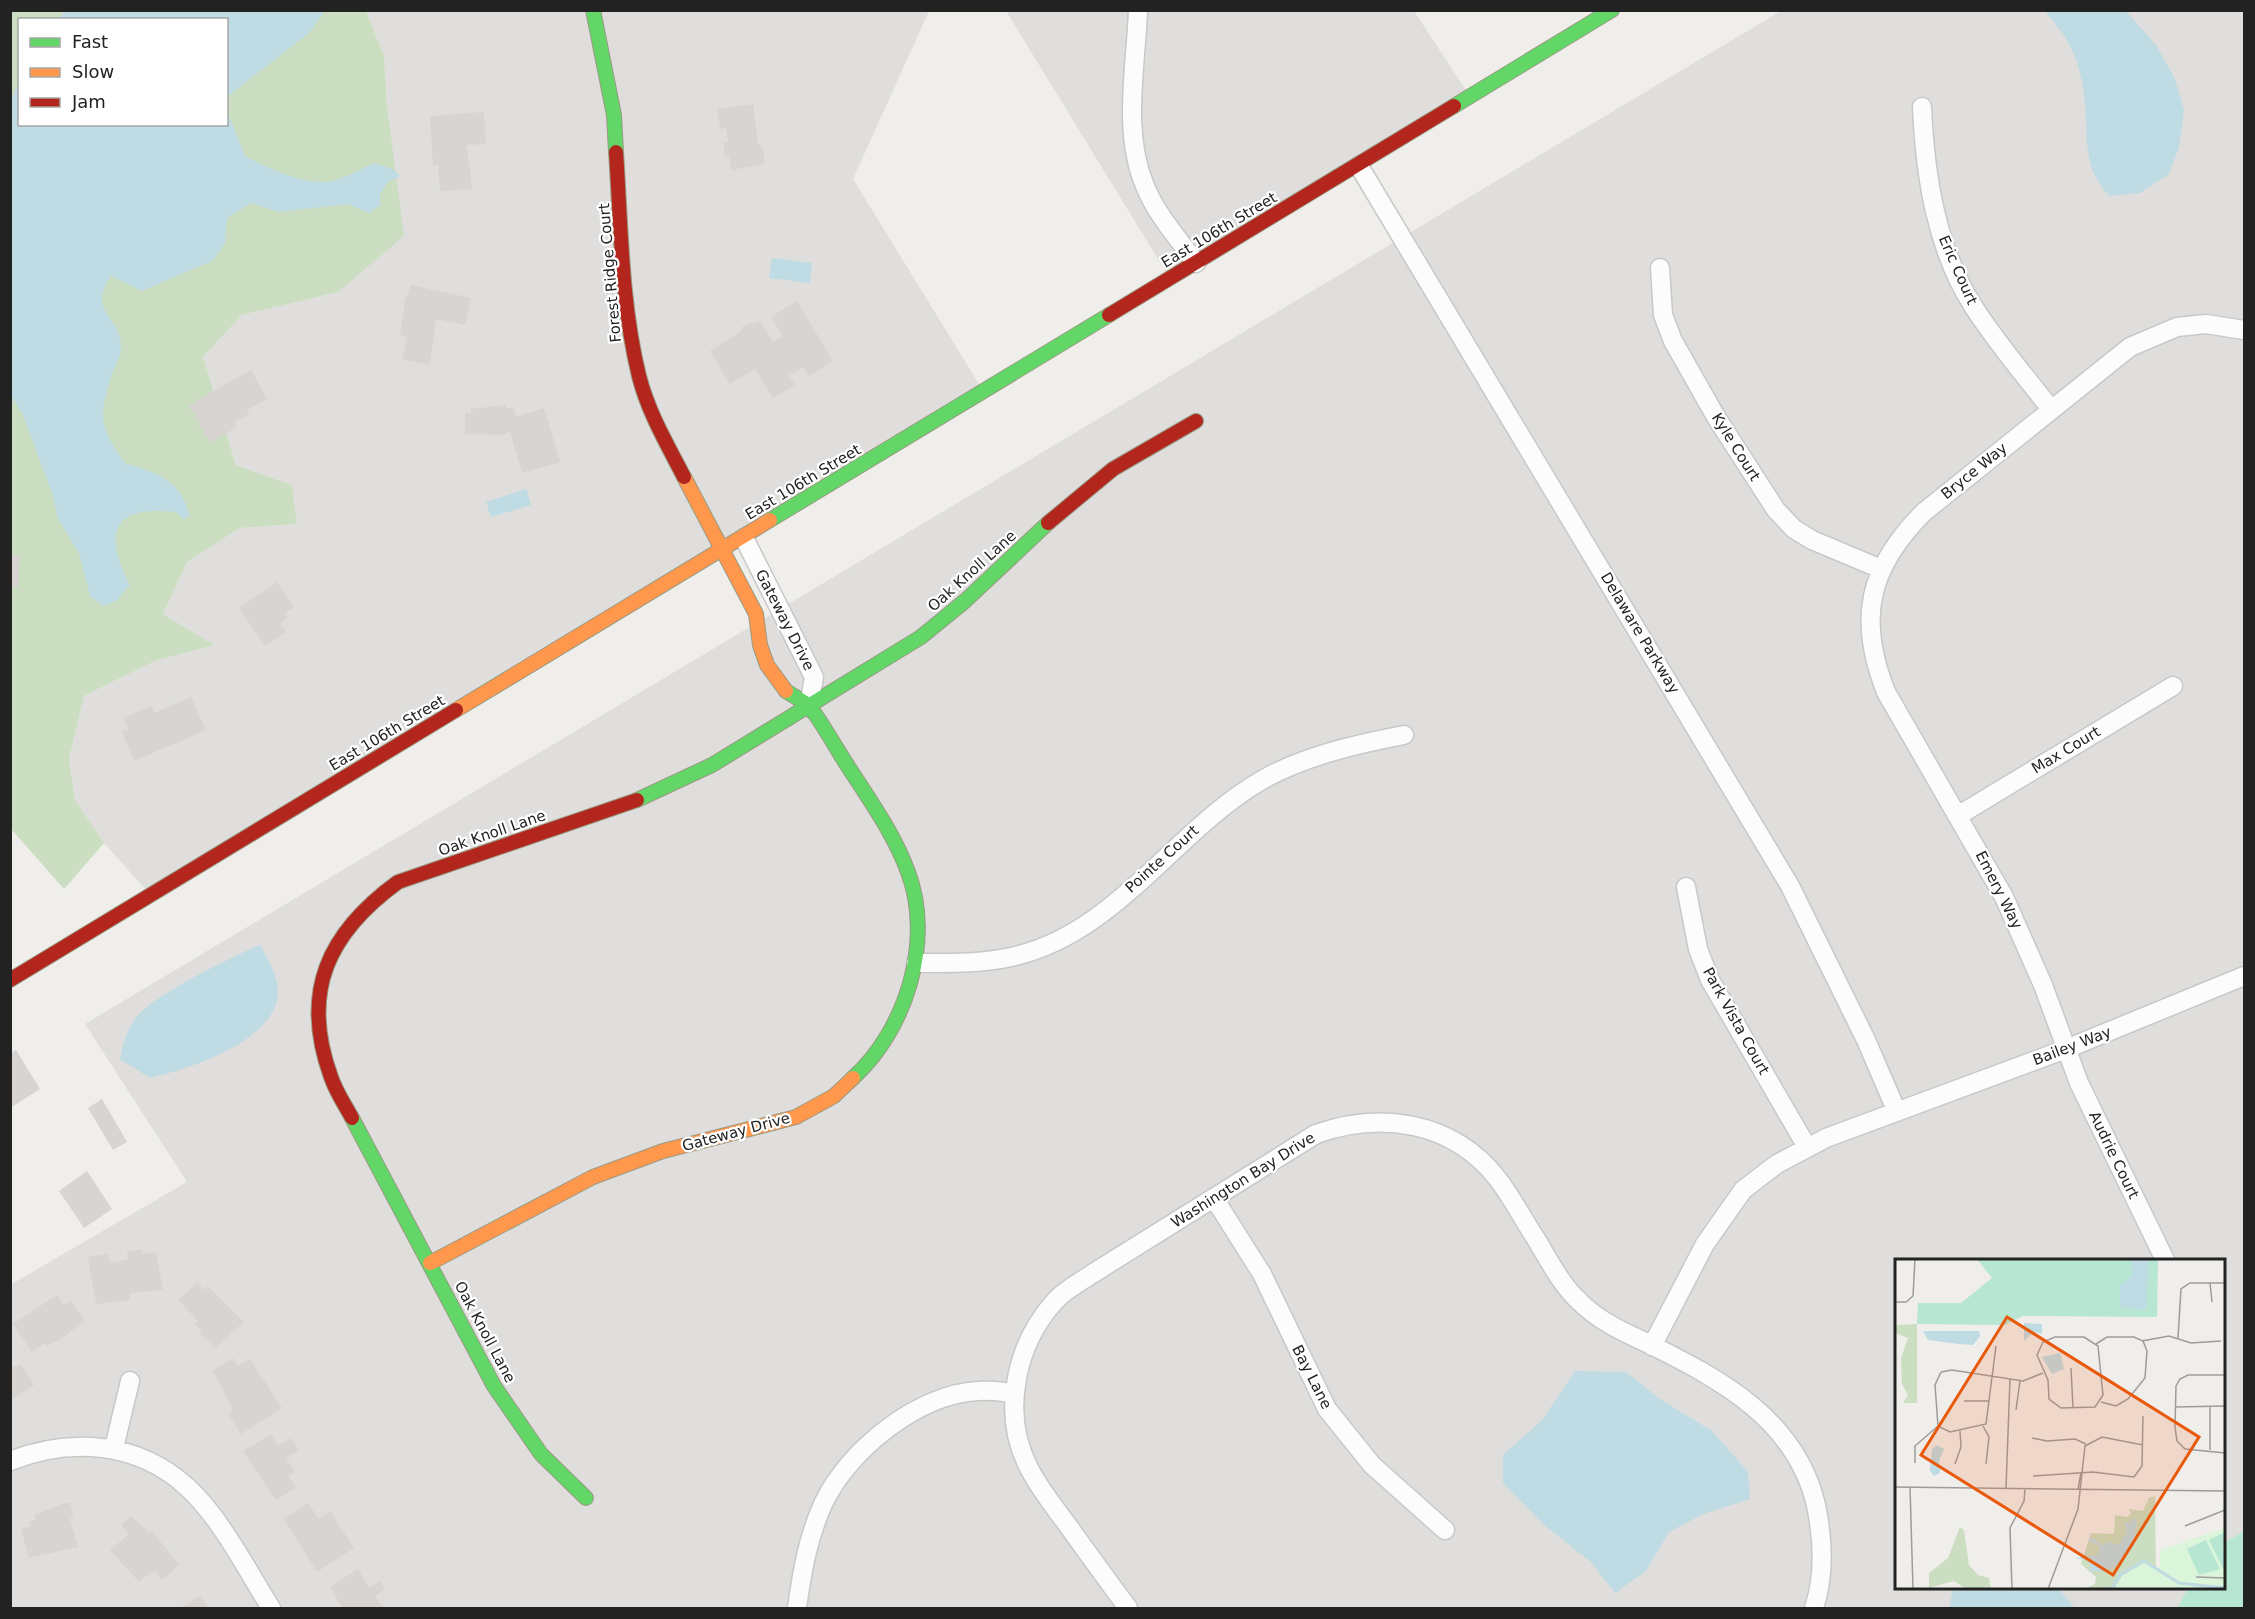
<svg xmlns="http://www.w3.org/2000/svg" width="2255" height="1619" font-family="'DejaVu Sans',sans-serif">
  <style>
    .residential { fill: #dfdedc }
    .forest { fill: #cbdec1; fill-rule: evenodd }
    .pitch { fill: #b7e6d2 }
    .water { fill: #bfdbe3 }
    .building { fill: #d7d4d2 }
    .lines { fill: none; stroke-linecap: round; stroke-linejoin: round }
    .street-casing { stroke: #c9c8c7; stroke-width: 21 }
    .fast-casing { stroke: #999a82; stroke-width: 16 }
    .slow-casing { stroke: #999a82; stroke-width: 16 }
    .jam-casing { stroke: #999a82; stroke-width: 16 }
    .street { stroke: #fdfcfc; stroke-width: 18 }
    .fast { stroke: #63d668; stroke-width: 14 }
    .slow { stroke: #ff974d; stroke-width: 14 }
    .jam { stroke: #b3261e; stroke-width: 14 }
    .labels { text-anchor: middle; stroke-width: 4.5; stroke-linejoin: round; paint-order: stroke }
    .street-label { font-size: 15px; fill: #222; stroke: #fff }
    .inset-river { fill: none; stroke: #bfdbe3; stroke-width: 3 }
    .inset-road { fill: none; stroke: #9e9c9b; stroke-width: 1.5 }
    .view { fill: #e8590c; fill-opacity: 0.15; stroke: #e8590c; stroke-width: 3 }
    .inset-edge { fill: none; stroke: #222; stroke-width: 3 }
  </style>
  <rect width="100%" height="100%" fill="#f0eeeb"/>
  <path class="residential" d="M366 11H929L853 179 982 389 146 890 104 843 75 800 69 759 84 696 155 661 213 645 163 614 187 562 240 528 297 524 292 485 236 465 203 357 242 315 338 292 387 106 384 56Z
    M1006 11H1414L1469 95 1169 277Z
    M1781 11H2244V1531L2224 1543V1260H1896V1588H2188L2177 1608H11L10 1285 187 1182 85 1024Z"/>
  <path class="forest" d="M11 11H366L384 56 387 106 404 236 338 292 242 315 203 357 236 465 292 485 297 524 240 528 187 562 163 614 214 645 155 661 84 696 69 759 75 800 104 843 64 889 11 829ZM20 20H226V124H20Z"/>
  <path class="pitch" d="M2244 1531V1608H2177L2188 1588H2224V1543Z"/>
  <path class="water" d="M65 11V10L325 11 309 33 227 97 226 20 59 19Z
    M2044 11H2126L2156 45 2175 79 2184 110 2179 147 2169 174 2140 193 2109 196C2103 188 2095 179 2092 169 2085 147 2087 127 2085 105 2082 65 2072 40 2044 11Z
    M19 83 20 124H226L227 111 245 156C269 168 307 188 336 180 348 177 362 168 375 163L394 170 400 176 388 182 380 194V205L369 213 348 204 279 212 251 203 227 218 225 244 212 261 142 291 111 276C86 313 122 316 121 348 121 356 115 367 112 374 98 419 99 426 126 464 156 471 183 482 189 515L184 520 176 512C112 505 103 532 130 585L116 601 103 606 90 596 79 553 58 519 52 493 23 415 11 395 10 102Z
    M772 258 812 263 810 283 769 278Z
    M526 489 531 505 491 517 486 502Z
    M260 945C267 957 274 969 277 983 288 1038 189 1069 150 1078L120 1059C123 1042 128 1025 140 1013 161 992 231 957 260 945Z
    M1575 1371 1626 1372 1660 1399 1712 1431 1748 1472 1750 1499 1703 1514 1669 1532 1646 1571 1615 1593 1591 1562 1544 1525 1503 1483V1455L1542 1420Z
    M1953 1588H2058L2075 1608H1949Z"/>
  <path class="building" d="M753 104 758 145H762L765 162 761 165 731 170 729 156H725L723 143 728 142 726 128 720 129 717 109Z
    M484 112 486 144 467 145 472 189 440 191 438 165 433 166 430 116Z
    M411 285 471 298 465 325 436 319 430 365 402 359 407 337 400 336 405 300Z
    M797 301 833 361 809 376 803 367 789 375 795 385 773 398 755 369 730 384 710 351 741 332 742 327 749 323 754 324 760 321 773 342 783 336 771 317Z
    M251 370 267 399 247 410 249 414 235 422 237 427 210 443 189 405Z
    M506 405 507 409 513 407 516 417 544 408 560 462 522 473 510 432 502 435 465 434V413H471V409Z
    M10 554 20 555 18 587 10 586Z
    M277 582 294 607 285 613 288 618 280 624 286 632 265 646 239 608Z
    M191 697 206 730 134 761 122 732 129 729 124 718 151 706 155 713Z
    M16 1050 40 1089 10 1108V1054Z
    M102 1099 127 1142 113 1150 88 1108Z
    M87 1171 112 1209 84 1228 59 1191Z
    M142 1249 143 1254 156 1252 163 1290 129 1293 130 1300 96 1304 88 1257 109 1254 110 1263 128 1259 127 1252Z
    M197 1283 203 1290 208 1286 244 1322 215 1348 200 1333 202 1331 195 1324 198 1321 178 1300Z
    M57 1295 64 1305 71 1301 85 1321 59 1340 47 1346 45 1343 32 1352 13 1324Z
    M233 1358 238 1366 250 1359 282 1408 241 1434 228 1414 233 1411 213 1371Z
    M21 1364 34 1385 10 1401V1368Z
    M271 1434 278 1446 291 1438 299 1450 286 1458 295 1472 288 1476 296 1488 276 1500 243 1451Z
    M64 1503H70L74 1517 70 1518 78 1547 29 1558 21 1529 31 1526 29 1522 36 1520 34 1515Z
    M308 1503 319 1519 330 1511 354 1548 317 1572 284 1519Z
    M131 1516 150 1533 152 1531 179 1565 162 1580 156 1572H151L139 1582 110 1550 129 1534 121 1525Z
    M358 1569 369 1588 380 1581 385 1590 375 1596 383 1608H340L342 1607 330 1587Z
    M200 1596 208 1608H180Z"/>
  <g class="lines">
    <g class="street-casing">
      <path id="street" d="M1138 10C1136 67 1122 132 1145 186 1156 214 1178 238 1196 263
        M1922 107C1925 175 1936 248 1973 306 1996 342 2024 375 2051 409
        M1359 166 1790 886 1866 1040 1897 1112
        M1660 268 1663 315 1673 341 1716 417 1776 510 1794 529 1812 540 1881 569
        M744 538 814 677 809 706
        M1959 815 2173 686
        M1686 887 1698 949 1710 980 1807 1147
        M916 963C947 963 980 964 1011 957 1115 935 1174 831 1262 780 1304 756 1357 744 1404 735
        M1214 1198 1262 1274 1327 1409 1372 1465 1445 1530
        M2165 1260 2079 1083 2043 985 2004 897 1886 692C1857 619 1868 568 1924 512L2130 347 2177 327 2206 324 2244 330
        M1652 1346 1705 1244 1743 1190 1777 1164 1826 1138 2066 1049 2244 976
        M114 1448 130 1381
        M10 1461C71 1437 138 1442 187 1487 221 1518 247 1570 271 1608
        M797 1608C802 1572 808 1536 824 1502 849 1450 918 1394 978 1391 990 1390 1003 1392 1015 1393
        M1128 1608C1107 1580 1087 1552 1066 1523 1053 1505 1038 1487 1028 1466 1001 1412 1016 1344 1055 1301 1065 1290 1080 1282 1092 1274L1316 1134C1380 1111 1452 1121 1497 1178 1511 1196 1523 1219 1536 1239 1549 1260 1561 1285 1580 1302 1600 1322 1624 1332 1649 1344 1722 1380 1796 1420 1816 1505 1823 1539 1825 1575 1814 1608"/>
    </g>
    <g class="fast-casing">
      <path id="fast" d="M593 10 614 115 616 152
        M1454 106 1612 10
        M770 520 1109 315
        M786 691 805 703 815 714C827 731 837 750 849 768 871 802 894 834 908 872 934 941 906 1030 853 1078
        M637 800 712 765 921 637 965 601 1048 523
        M352 1118 494 1386 541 1454 586 1498"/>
    </g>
    <g class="slow-casing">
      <path id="slow" d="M684 477 756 614 760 645 767 665 786 691
        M456 710 770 520
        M430 1263 593 1177 663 1151 796 1117 834 1096 853 1078"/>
    </g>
    <g class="jam-casing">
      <path id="jam" d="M616 152C621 226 621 303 639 376 648 412 667 444 684 477
        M1109 315 1454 106
        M1048 523 1113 469 1196 421
        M10 980 456 710
        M352 1118C345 1105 336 1092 331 1077 300 992 328 933 398 882L637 800"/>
    </g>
    <use href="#street" class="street"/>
    <use href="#fast" class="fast"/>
    <use href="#slow" class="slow"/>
    <use href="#jam" class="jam"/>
  </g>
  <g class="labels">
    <g class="street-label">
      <text transform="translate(1219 230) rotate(-31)" y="5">East 106th Street</text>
      <text transform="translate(1958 270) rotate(66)" y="5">Eric Court</text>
      <text transform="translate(610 273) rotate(-95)" y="5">Forest Ridge Court</text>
      <text transform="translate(1736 447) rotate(58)" y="5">Kyle Court</text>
      <text transform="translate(1974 471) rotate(-39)" y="5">Bryce Way</text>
      <text transform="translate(803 482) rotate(-31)" y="5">East 106th Street</text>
      <text transform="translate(972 571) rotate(-42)" y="5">Oak Knoll Lane</text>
      <text transform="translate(785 620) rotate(63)" y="5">Gateway Drive</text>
      <text transform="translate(1640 633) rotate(59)" y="5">Delaware Parkway</text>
      <text transform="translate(387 733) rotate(-31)" y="5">East 106th Street</text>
      <text transform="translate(2066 750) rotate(-31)" y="5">Max Court</text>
      <text transform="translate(492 833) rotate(-19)" y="5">Oak Knoll Lane</text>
      <text transform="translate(1162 859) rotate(-42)" y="5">Pointe Court</text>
      <text transform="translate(1999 890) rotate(63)" y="5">Emery Way</text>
      <text transform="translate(1736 1021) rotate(61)" y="5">Park Vista Court</text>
      <text transform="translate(2072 1046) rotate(-21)" y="5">Bailey Way</text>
      <text transform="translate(736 1132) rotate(-15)" y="5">Gateway Drive</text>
      <text transform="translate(2114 1155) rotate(64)" y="5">Audrie Court</text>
      <text transform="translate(1243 1180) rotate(-32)" y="5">Washington Bay Drive</text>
      <text transform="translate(485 1332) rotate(62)" y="5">Oak Knoll Lane</text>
      <text transform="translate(1312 1377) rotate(63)" y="5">Bay Lane</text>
    </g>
  </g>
  <g transform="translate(1895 1259)">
    <rect width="330" height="330" fill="#f0eeeb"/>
    <path d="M22 65V144H8L13 136 7 125 6 99 13 79 0 74V66ZM260 237 261 312 224 330H189L200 325 201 318 186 305 196 274 219 275 220 256 232 258 236 255 234 250 248 252 254 239ZM65 268 69 271 74 306 83 316 94 319 96 330H71L59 322 34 329V314L53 299Z" fill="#cbdec1"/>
    <path d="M330 269V330H219L227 317 250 303 265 309V291Z" fill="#daf5da"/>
    <path d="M82 0H263L262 58 128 57 110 66 22 65 23 44H66L97 19ZM330 273V313L314 281ZM311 281 325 310 304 316 292 290Z" fill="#b7e6d2"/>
    <path d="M237 0H254L251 51 225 48V27L237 17ZM129 64 147 65V75L139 73 129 82ZM28 72H84L85 77 78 86 64 85 33 81ZM165 94 169 110 157 115 147 98ZM42 186 49 190 44 202 45 214 39 217 35 212 37 190ZM238 259 242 261 238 288 225 305 212 312H195V301L180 299 204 296V287L193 281 196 278 207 286 214 283 224 286 232 273 229 262 235 265Z" fill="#bfdbe3"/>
    <path class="inset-river" d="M216 330 225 316 249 302 284 324 330 329"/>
    <path class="inset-road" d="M315 24 317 43M0 43H11L18 37 20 0M160 78H189L203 87 208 136 200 148 166 149 154 140 153 121 142 96 148 83ZM283 79 286 30 295 24H330M247 82 274 77 296 84 326 82M201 85 212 78H239L248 82 252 92 250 119 233 140 221 147 206 143M176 109 178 149M46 113 57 111 128 122 148 114M330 116H293L285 120 281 127 280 168 282 182 290 190 330 194M69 142H94M280 148 330 147M121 151 125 122M43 167 55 173 91 165 101 87M43 167 40 126 46 113M88 167 94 178 91 205M137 179 152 182 180 180 191 185M315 191V148M20 204V187L43 167M60 205 66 188 65 172M138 217 198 213 239 218 247 207 248 157M0 228 330 232M15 228 18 330M111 229 115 120M183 231 186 213M290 267 330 251M301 318 330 319M117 330 115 269 129 242 130 230M153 330 183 250 190 187 207 178 248 186"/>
    <path class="view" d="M112 58 304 178 218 316 26 196Z"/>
    <rect width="330" height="330" class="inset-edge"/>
  </g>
  <rect width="2255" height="1619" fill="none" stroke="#222222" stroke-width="24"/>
  <rect x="18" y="18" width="210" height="108" fill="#ffffff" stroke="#a7a7a7" stroke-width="1.5"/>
  <rect x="30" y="38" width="30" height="9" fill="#63d668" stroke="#a7a7a7" stroke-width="1.5"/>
  <text x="72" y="48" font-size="18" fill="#222222">Fast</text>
  <rect x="30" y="68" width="30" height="9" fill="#ff974d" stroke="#a7a7a7" stroke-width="1.5"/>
  <text x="72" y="78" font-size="18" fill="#222222">Slow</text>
  <rect x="30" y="98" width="30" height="9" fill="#b3261e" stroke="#a7a7a7" stroke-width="1.5"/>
  <text x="72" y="108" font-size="18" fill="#222222">Jam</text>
</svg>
